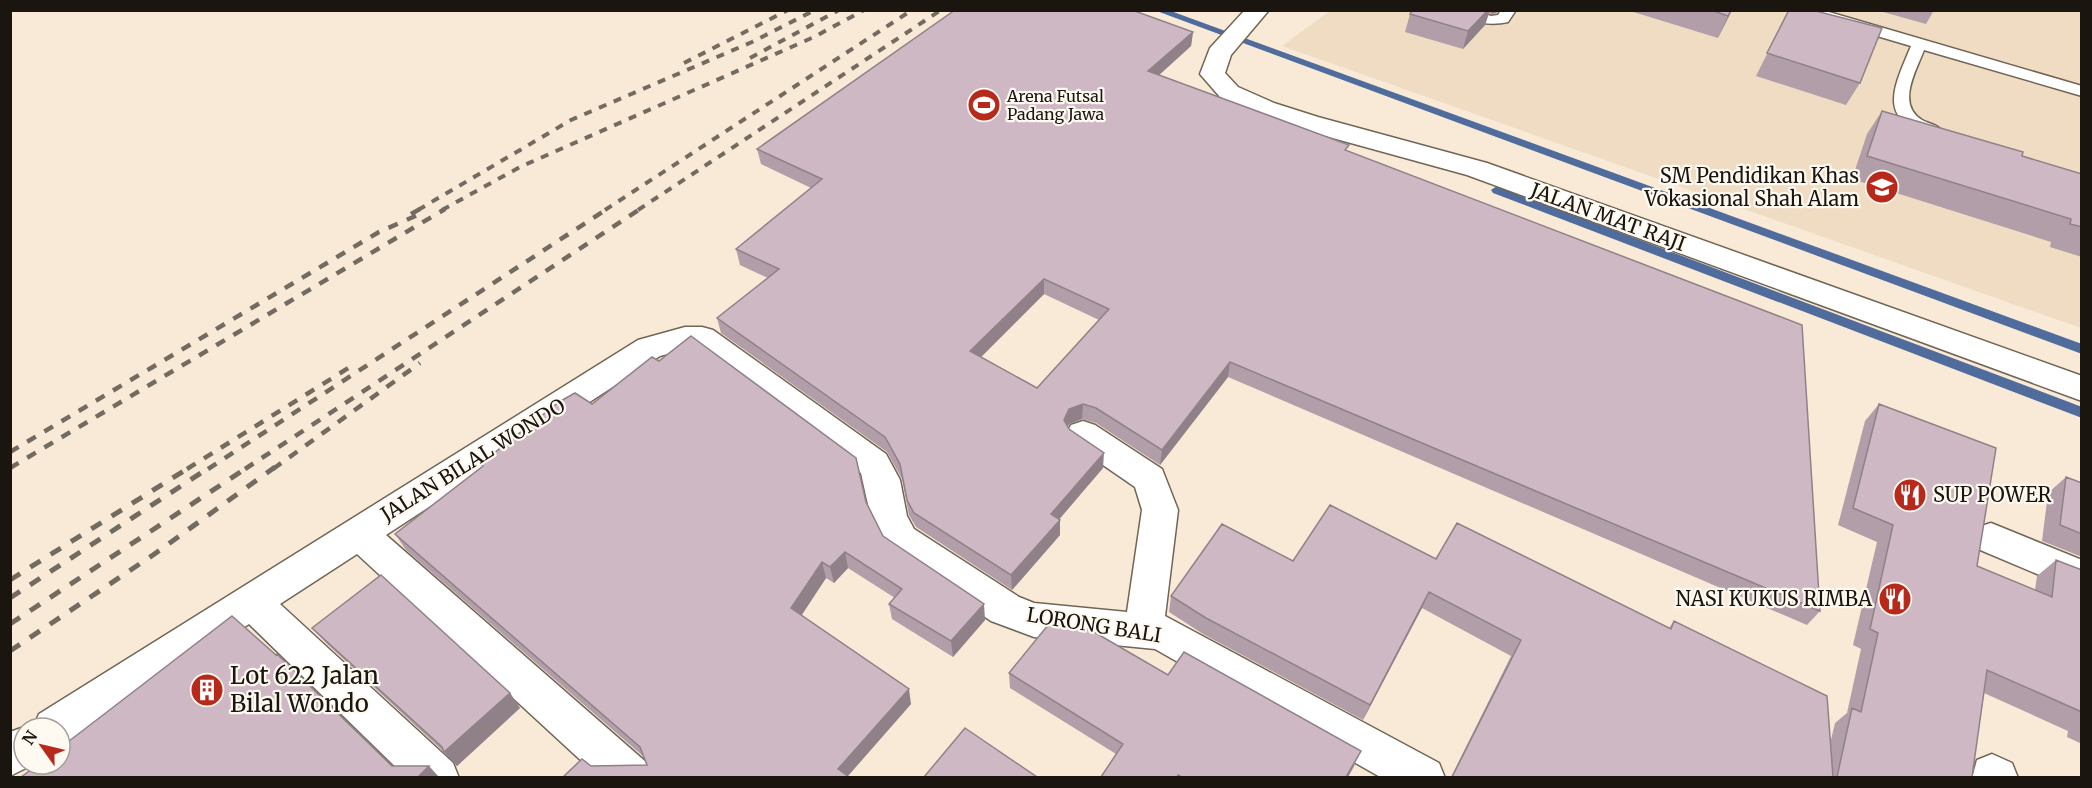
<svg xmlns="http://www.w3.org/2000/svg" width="2092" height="788" font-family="Merriweather,serif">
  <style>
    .built { fill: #efdcc3 }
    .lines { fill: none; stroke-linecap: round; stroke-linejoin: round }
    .stream { fill: #4f6c9c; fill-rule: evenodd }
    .lane-casing { stroke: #716555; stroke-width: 3 }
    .street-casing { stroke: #716555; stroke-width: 3 }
    .secondary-casing { stroke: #716555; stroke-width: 3 }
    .lane { fill: #fff; fill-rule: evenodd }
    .street { fill: #fff; fill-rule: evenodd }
    .secondary { fill: #fff; fill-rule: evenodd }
    .rail-far2 { stroke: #746b60; stroke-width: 4; stroke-dasharray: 8 8; stroke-linecap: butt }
    .rail-far1 { stroke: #746b60; stroke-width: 4.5; stroke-dasharray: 10 10; stroke-linecap: butt }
    .rail { stroke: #746b60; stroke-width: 5; stroke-dasharray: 12 12; stroke-linecap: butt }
    .wall { fill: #b19ea8; fill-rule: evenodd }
    .shaded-wall { fill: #908188 }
    .building { fill: #ceb8c3; stroke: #908188; stroke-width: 1.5; fill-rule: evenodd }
    .labels { text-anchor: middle; stroke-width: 4.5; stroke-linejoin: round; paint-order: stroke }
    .far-poi-label { font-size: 16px; fill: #1a150f; stroke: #fef9f1; text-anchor: start }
    .poi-label { font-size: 20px; fill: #1a150f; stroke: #fef9f1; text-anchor: end }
    .street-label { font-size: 20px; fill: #1a150f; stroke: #fef9f1 }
    .near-poi-label { font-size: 24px; fill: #1a150f; stroke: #fef9f1; text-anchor: start }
  </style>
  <rect width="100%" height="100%" fill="#f8ead7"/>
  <path class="built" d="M1331 10 2081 11V328L1282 46Z"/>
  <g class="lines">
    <path class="stream" d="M1154 10H1168L2082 344V354Z
      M1497 186 2082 407V418L1493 193 1491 190Z"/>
    <g class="lane-casing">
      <path id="lane" d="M1452 10H1473L1491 16 1498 15 1501 10H1516L1508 22C1491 26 1465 23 1452 10Z
        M1797 10H1822L2082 86V96L1924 50C1916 71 1896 104 1922 120 1929 124 1937 124 1942 131L1934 136C1875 121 1894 87 1911 46L1799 13Z"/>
    </g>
    <g class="street-casing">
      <path id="street" d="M685 327H702L713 330 886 454 900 480 907 516 914 529 1019 597 1034 603 1127 612 1142 510 1135 487 1071 443 1066 434 1071 425 1083 421 1095 425 1162 469 1178 510 1165 616 1439 763 1445 778H1382L1155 649 1034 637 991 621 888 551 871 518 861 473 695 349H685L660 356 386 535 647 763 653 778H600L357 554 280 604 453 763 459 778H407L249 624 69 742 60 745V728H33L39 714 638 340Z
        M1991 523 2082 560V593L1978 549 1973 538 1978 527Z
        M24 727 26 728H24V764H34L10 776V732Z
        M1992 754 2012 763 2018 778H1972L1977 760Z"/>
    </g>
    <g class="secondary-casing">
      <path id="secondary" d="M1245 10H1269L1231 55 1225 73 1238 87 1274 103 1318 117 1487 163 2082 376V401L1467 175 1300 129 1256 113 1220 97 1200 74 1210 48Z"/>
    </g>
    <use href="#lane" class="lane"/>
    <use href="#street" class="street"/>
    <use href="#secondary" class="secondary"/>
    <path class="rail-far2" d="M750 58 839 10
      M684 63 788 10
      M418 210 571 120 752 42 815 10
      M442 210 520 167 814 37 864 10
      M605 210 912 10
      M638 210 941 10"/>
    <path class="rail-far1" d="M411 214 420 209
      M10 452 379 232 420 214
      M10 468 445 209
      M187 469 350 367
      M208 469 607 209
      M245 469 640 209
      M273 469 420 363"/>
    <path class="rail" d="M10 580 190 467
      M10 598 210 467
      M10 624 248 467
      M10 651 153 555 275 467"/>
  </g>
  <path class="wall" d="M1413 10H1499L1496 13 1491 14 1489 13 1485 25 1463 49 1405 32 1410 14Z
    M1627 10H1732L1718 38Z
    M1789 10 1860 83 1846 105 1756 76Z
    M1876 10H1934L1926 24Z
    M1193 32 1191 46 1159 75 1348 151 1820 611 1807 625 1228 377 1160 465 1096 423 1082 419 1069 424 1068 426 1069 429 1103 468 1059 519 1060 520V535L1012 590 916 527 909 515 902 479 887 452 721 333 717 318 768 278 740 265 736 249 811 188 761 164 757 149ZM1044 294 1099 320 1037 388 981 357Z
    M1882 111 2022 156 2082 174V257L2050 247 2051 242 1852 179 1867 134Z
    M592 404 866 502 883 536 985 620 953 657 892 619 889 604 895 598 848 568 834 583 826 578 801 615 911 704 847 777 591 766 647 765 644 757 406 550 395 534 482 467 480 464Z
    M1879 404 1977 566 2035 590 2037 576 2056 560 2082 570V744L2067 737 2068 731 1984 693 1972 777H1451L1511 656 1422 608 1363 720 1203 634 1169 612 1171 596 1293 561 1436 559 1669 628 1674 621 1830 744 1835 723 1847 713 1861 649 1853 645 1877 542 1838 525 1865 421Z
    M2066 477 2082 483V557L2042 541 2048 493Z
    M312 628 510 693 520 708 457 766 444 752 326 643Z
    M1009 673 1168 675 1355 765 1348 777H1100L1116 754 1010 688Z"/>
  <path class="shaded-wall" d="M1488 10H1490L1485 25 1463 49 1468 31Z
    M1492 10H1499L1496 13 1491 14Z
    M1731 10H1732L1718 38 1728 16Z
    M1193 32 1191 46 1147 86 1148 71Z
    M1044 279V294L971 367 970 351Z
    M1230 362 1228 377 1160 465 1162 450Z
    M1083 404 1082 419 1069 424 1064 435V420L1069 409Z
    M1104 453 1103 468 1051 529V514Z
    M1060 520V535L1012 590 1011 575Z
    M845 552 848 568 834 583 830 567Z
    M822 562 826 578 796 624 791 608Z
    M1429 592 1422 608 1363 720 1370 705Z
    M984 604 985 620 953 657 951 641Z
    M909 689 911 704 847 777 838 769Z
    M510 693 520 708 457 766 444 752Z
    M1361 751 1348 777H1346Z
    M429 766 439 777H418Z"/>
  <path class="building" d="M955 10H1132L1193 32 1148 71 1349 145 1345 150 1802 325 1820 611 1230 362 1162 450 1096 408 1083 404 1069 409 1064 420 1069 429 1104 453 1051 514 1060 520 1011 575 914 513 907 500 900 464 885 437 717 318 779 269 736 249 822 179 757 149ZM1044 279 1109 309 1037 388 970 351Z
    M1413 10H1488L1468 31 1410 14Z
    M1711 10H1731L1728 16Z
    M1789 10H1812L1882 28 1860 83 1767 53Z
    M1882 111 2023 152 2022 156 2082 174V227L2070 224 2071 219 1867 156Z
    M691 336 856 458 866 502 883 536 984 604 951 641 889 604 902 589 845 552 830 567 822 562 791 608 909 689 838 769 849 777H563L582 759 591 766 647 765 640 747 395 534 483 466 480 464 559 402 575 393 592 404 652 357 659 361Z
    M1879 404 1996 448 1977 566 2052 597 2056 560 2082 570V712L1987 670 1972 777H1837L1852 708 1861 712 1878 633 1870 629 1893 525 1853 508Z
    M2066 477 2082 483V534L2060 525Z
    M1330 505 1436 559 1457 523 1671 629 1674 621 1827 696 1833 777H1452L1521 640 1429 592 1370 705 1206 618 1171 596 1222 524 1293 561Z
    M381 575 510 693 444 752 442 747 312 628Z
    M232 616 276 655 277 654 392 766H429L418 777H21L39 764H60V748Z
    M1048 625 1089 629 1168 675 1184 652 1361 751 1346 777H1182L1178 775 1177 777H1101L1123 744 1009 673Z
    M965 728 1037 777H924Z"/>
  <defs>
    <g id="stadium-disc" transform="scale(1.725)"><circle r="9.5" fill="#b7291b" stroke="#fef9f1"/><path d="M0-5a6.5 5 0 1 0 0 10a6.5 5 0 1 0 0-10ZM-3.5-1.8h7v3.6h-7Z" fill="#fff"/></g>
    <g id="school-disc" transform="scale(1.725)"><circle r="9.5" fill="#b7291b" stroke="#fef9f1"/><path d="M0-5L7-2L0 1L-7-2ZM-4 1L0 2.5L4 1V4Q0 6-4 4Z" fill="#fff"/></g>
    <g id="restaurant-disc" transform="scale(1.725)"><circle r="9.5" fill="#b7291b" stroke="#fef9f1"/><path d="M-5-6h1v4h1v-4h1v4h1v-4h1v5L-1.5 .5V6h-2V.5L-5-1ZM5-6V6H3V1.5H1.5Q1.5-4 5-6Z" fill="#fff"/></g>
    <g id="building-disc" transform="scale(1.725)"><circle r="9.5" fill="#b7291b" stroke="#fef9f1"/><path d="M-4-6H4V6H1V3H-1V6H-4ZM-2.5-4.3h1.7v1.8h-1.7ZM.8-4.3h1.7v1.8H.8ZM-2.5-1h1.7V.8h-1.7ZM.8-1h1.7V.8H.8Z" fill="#fff"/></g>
  </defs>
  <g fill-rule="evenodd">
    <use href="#stadium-disc" x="984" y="105"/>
    <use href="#school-disc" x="1882" y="187"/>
    <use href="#restaurant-disc" x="1910" y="495"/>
    <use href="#restaurant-disc" x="1895" y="599"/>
    <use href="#building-disc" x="207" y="690"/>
  </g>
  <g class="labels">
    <g class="far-poi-label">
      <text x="1007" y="102">Arena Futsal<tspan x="1007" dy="18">Padang Jawa</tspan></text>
    </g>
    <g class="poi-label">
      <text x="1859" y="183">SM Pendidikan Khas<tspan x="1859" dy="23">Vokasional Shah Alam</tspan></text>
      <text x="1933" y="502" text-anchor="start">SUP POWER</text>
      <text x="1872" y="606">NASI KUKUS RIMBA</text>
    </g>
    <g class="street-label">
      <text transform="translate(1608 217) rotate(20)" y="7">JALAN MAT RAJI</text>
      <text transform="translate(473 460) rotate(-32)" y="7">JALAN BILAL WONDO</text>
      <text transform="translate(1094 625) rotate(9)" y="7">LORONG BALI</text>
    </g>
    <g class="near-poi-label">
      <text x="230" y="684">Lot 622 Jalan<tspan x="230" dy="28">Bilal Wondo</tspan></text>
    </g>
  </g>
  <rect width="2092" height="788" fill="none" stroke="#1a150f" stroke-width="24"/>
  <g transform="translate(42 746) rotate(304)"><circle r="28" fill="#fef9f1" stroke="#a39e97" stroke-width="1.5"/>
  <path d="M0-4.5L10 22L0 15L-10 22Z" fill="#b7291b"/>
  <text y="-9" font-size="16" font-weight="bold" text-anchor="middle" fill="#1a150f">N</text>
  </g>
</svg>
